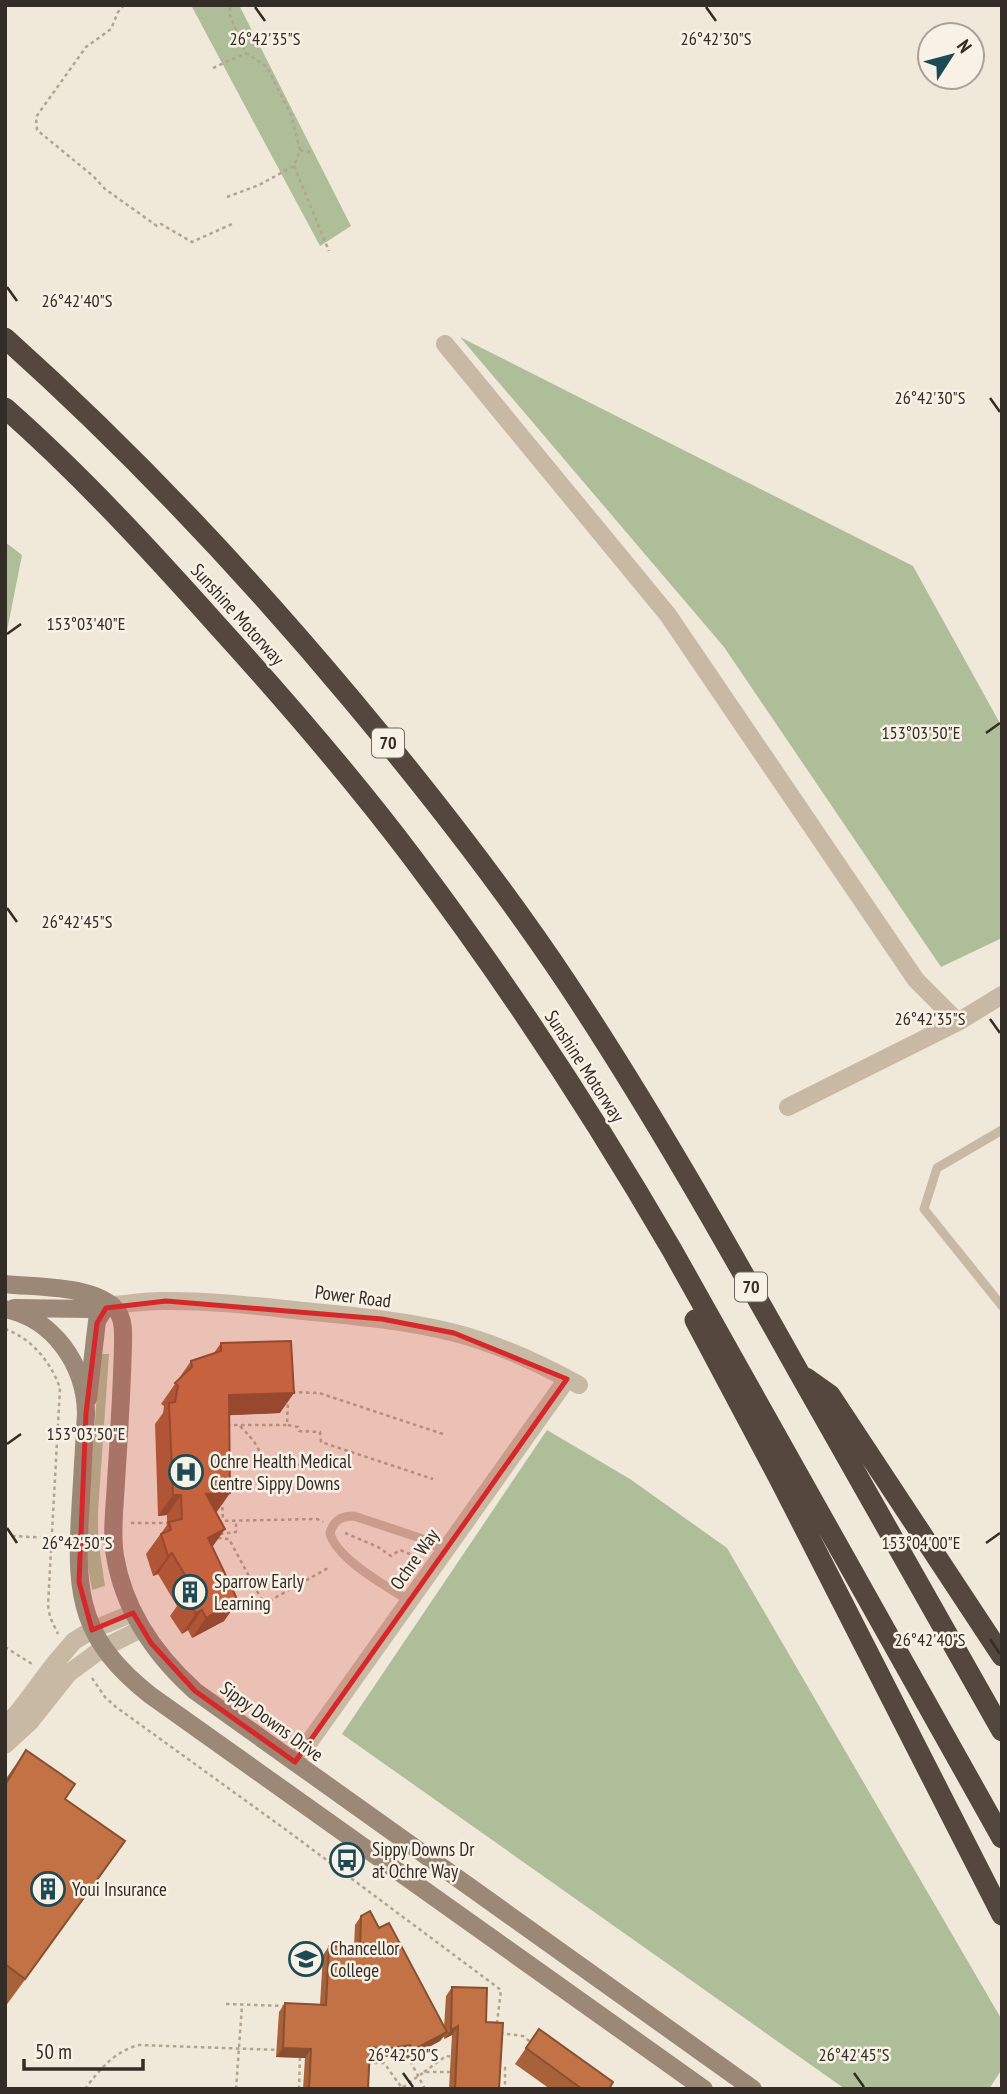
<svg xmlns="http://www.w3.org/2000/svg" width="1007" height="2094" font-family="'PT Sans Narrow',sans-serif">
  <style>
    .green { fill: #aebe99 }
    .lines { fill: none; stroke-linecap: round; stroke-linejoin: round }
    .path { stroke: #b3a38f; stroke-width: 2.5; stroke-dasharray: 3.5 3.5; stroke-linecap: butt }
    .lane { stroke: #c8b9a5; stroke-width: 9 }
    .street { stroke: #c8b9a5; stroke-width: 18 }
    .secondary { stroke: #9b8877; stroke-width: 18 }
    .highway { stroke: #54473d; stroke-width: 21 }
    .wall { fill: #a7623a }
    .shaded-wall { fill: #885030 }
    .building { fill: #c27244; stroke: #885030; stroke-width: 2 }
    .marked { fill: #d62828; fill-opacity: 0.2; stroke: #d62828; stroke-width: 5; stroke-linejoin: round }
    .ticks { fill: none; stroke: #342c26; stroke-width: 2.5 }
    .labels { text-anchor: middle; stroke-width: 5; stroke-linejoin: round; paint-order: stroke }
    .shield { fill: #f8f1e5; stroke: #6f675f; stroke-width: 2 }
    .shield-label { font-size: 18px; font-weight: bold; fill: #342c26 }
    .street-label { font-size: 19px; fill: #342c26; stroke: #f8f1e5 }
    .poi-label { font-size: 19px; fill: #342c26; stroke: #f8f1e5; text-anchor: start }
    .ticks-label { font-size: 18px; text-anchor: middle; fill: #342c26; stroke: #f8f1e5; stroke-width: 5; stroke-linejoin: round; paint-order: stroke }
  </style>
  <rect width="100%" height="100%" fill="#f0e8d9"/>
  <path class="green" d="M191 5H239L351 226 320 246Z
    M460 337 913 566 1002 727V938L941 967 724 647Z
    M5 542 22 555 5 641Z
    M100 1354H109L98 1512V1539L105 1586 92 1590 88 1567 87 1527Z
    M547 1430 630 1479 727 1548 1002 2020V2069L989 2089H845L342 1734Z"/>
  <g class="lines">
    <path class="path" d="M124 5 118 12 111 29 86 47 36 117 37 130 93 176 105 189 157 226 161 224 192 242 232 224
      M213 68 246 53
      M300 150 314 153
      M294 166 329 251
      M227 197 259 185 294 166 300 150 291 115 267 67 246 53 229 13 231 5
      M5 1329C31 1338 51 1362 60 1388L48 1605 50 1617 58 1634
      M292 1392 319 1393 446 1435
      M227 1425H287L288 1400
      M288 1425 298 1427 299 1431 320 1432 321 1442 433 1479
      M240 1426C254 1441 261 1447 263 1468L308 1464
      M222 1500 223 1521
      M218 1521 317 1519 323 1522
      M131 1523H170
      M345 1533 378 1547 391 1556 400 1550 420 1558
      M220 1534 236 1532V1521
      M12 1536 50 1538
      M218 1538 229 1539 264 1604 328 1568
      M5 1647 32 1664
      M92 1678 105 1697 116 1707 289 1832 501 1990 497 2023
      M226 2004 285 2006
      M500 2033 523 2036 533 2044
      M407 2055 425 2089
      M367 2063H384L402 2088 424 2072H451
      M497 2068H505V2089
      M424 2072 446 2056 453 2057
      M85 2089C100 2069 115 2051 139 2045L278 2050
      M236 2089 242 2006
      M299 2089 300 2056"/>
    <path class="lane" d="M1002 1130 937 1168 924 1209 1002 1306
      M410 1601C388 1587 336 1559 330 1533 334 1520 341 1516 354 1516L423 1539 445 1551"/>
    <path class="street" d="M445 344 668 615 916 980 958 1022
      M788 1107 958 1022 1002 995
      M112 1305C128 1304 144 1301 160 1301 208 1300 256 1306 303 1311 353 1316 402 1320 451 1332 496 1343 539 1363 579 1385
      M5 1725 19 1711 55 1663 74 1641 92 1630 133 1613
      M5 1745 30 1722 69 1673 103 1648 141 1629
      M295 1762 567 1379"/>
    <path class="secondary" d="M5 1284C36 1288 105 1284 120 1316 124 1325 123 1334 123 1344 122 1390 119 1436 116 1482 115 1506 111 1532 115 1556 124 1610 155 1655 195 1691L753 2089
      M14 1308 91 1309 112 1305
      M5 1309C54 1319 85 1365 86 1413 84 1447 82 1481 80 1515 75 1598 82 1641 150 1695L704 2089
      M88 1399 97 1321 103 1311 112 1305"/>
    <path class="highway" d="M5 338C130 450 245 572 352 700 428 791 501 884 567 983 650 1108 724 1239 797 1369 865 1490 934 1610 1002 1731
      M5 408C81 475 150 550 217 625 285 700 351 776 412 857 507 983 593 1114 672 1250L1002 1838
      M695 1320 780 1480 1002 1915
      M806 1378 830 1395 1002 1656"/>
  </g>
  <path class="wall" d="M221 1343 280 1413 229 1415 230 1493 216 1512 212 1547 238 1601 224 1621 192 1638 188 1630 182 1634 170 1616 177 1606 158 1574 153 1576 146 1554 167 1525V1515L158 1516 155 1424 163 1413 164 1406 161 1404 191 1361 214 1353Z
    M26 1750 65 1799 125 1841 5 2007V1780Z
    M361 1916 379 1928 444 2028 446 1996 452 1987 486 2022 499 2089H449L452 2035 444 2039V2036L440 2041 406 2059 403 2054 379 2058 369 2057 368 2089H303L305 2058 276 2057 279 2012 285 2003 320 2004 323 1955 329 1946 354 1947 355 1925Z
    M539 2029 609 2089H550L515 2064Z"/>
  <path class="shaded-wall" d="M294 1393 280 1413 214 1416 229 1395Z
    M230 1493 216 1513 206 1494Z
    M173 1495H181L167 1515 158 1516Z
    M225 1529 211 1549 208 1538Z
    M172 1553 158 1574 153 1576 168 1556Z
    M238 1601 224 1621 192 1638 206 1618Z
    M202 1610 188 1630 182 1634 196 1613Z
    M125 1841 105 1870 5 2007 25 1979Z
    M458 2026 452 2035 444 2039 451 2030Z
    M447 2032 440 2041 406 2059 413 2050Z
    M410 2045 403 2054 379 2058 363 2056 370 2047Z
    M283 2048 311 2049 305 2058 276 2057Z"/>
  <path class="building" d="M291 1341 294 1393 229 1395 230 1493 206 1494 225 1529 208 1538 238 1601 206 1618 202 1610 196 1613 184 1596 193 1589 172 1553 168 1556 161 1534 171 1530 169 1522 182 1519 181 1495H173L169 1403 175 1402 178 1386 175 1383 192 1367 191 1361 221 1351V1343Z
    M26 1750 75 1784 65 1799 125 1841 25 1979 5 1964V1785Z
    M370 1911 379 1928 389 1923 447 2032 413 2050 410 2045 385 2049 370 2047 368 2089H309L311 2049 283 2048 285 2003 326 2005 329 1946 360 1947 361 1916Z
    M452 1987 487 1988 486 2022 503 2023 499 2089H455L458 2026 451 2030Z
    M539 2029 613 2082 609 2089H582L526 2048Z"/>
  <path class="marked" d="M166 1301 382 1319 454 1333 567 1379 295 1762 195 1691 151 1643 133 1613 92 1630 79 1582 86 1413 97 1323 106 1308Z"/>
  <path class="ticks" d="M255 7 265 21M706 7 716 21M7 287 17 301M990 398 1000 412M7 634 21 624M986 733 1000 723M7 908 17 922M990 1019 1000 1033M7 1444 21 1434M7 1528 17 1543M986 1543 1000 1533M990 1639 1000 1654M403 2073 413 2087M854 2073 864 2087"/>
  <defs>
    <g id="hospital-ring" transform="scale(1.75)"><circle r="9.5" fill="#f8f1e5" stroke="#1d4a54" stroke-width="1.5"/><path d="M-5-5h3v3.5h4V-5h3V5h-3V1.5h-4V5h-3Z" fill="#1d4a54"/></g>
    <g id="building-ring" transform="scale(1.75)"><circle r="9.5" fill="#f8f1e5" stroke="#1d4a54" stroke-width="1.5"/><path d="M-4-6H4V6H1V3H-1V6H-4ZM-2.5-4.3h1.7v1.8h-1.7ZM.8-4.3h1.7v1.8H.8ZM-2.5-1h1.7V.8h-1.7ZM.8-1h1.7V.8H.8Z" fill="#1d4a54"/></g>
    <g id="bus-ring" transform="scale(1.75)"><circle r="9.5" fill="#f8f1e5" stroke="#1d4a54" stroke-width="1.5"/><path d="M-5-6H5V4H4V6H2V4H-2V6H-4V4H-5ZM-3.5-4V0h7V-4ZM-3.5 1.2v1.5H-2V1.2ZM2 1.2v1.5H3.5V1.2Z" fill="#1d4a54"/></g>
    <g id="school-ring" transform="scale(1.75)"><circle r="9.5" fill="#f8f1e5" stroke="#1d4a54" stroke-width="1.5"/><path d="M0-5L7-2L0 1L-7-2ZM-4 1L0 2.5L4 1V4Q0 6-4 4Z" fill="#1d4a54"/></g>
  </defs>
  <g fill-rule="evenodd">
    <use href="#hospital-ring" x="186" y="1472"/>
    <use href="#building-ring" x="190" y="1592"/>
    <use href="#bus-ring" x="347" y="1860"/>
    <use href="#building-ring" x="48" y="1889"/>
    <use href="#school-ring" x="306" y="1959"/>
  </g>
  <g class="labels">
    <g class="shield">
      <rect x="372" y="728.5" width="32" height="29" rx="5"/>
      <rect x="735" y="1272.5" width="32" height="29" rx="5"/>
    </g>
    <g class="shield-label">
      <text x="388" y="749">70</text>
      <text x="751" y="1293">70</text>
    </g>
    <g class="street-label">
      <text transform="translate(238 614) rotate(48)" y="7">Sunshine Motorway</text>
      <text transform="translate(585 1066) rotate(57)" y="7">Sunshine Motorway</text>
      <text transform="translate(353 1296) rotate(7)" y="7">Power Road</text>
      <text transform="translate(414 1559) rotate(-55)" y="7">Ochre Way</text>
      <text transform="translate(272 1721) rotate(36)" y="7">Sippy Downs Drive</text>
    </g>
    <g class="poi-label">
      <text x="210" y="1468">Ochre Health Medical<tspan x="210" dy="22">Centre Sippy Downs</tspan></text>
      <text x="214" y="1588">Sparrow Early<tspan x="214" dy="22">Learning</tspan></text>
      <text x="372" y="1856">Sippy Downs Dr<tspan x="372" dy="22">at Ochre Way</tspan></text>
      <text x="72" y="1896">Youi Insurance</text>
      <text x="330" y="1955">Chancellor<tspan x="330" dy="22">College</tspan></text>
    </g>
  </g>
  <g class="ticks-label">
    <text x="265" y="45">26°42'35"S</text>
    <text x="716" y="45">26°42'30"S</text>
    <text x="77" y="307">26°42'40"S</text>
    <text x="930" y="404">26°42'30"S</text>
    <text x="86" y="630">153°03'40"E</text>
    <text x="921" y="739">153°03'50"E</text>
    <text x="77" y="928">26°42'45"S</text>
    <text x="930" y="1025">26°42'35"S</text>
    <text x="86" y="1440">153°03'50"E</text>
    <text x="77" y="1549">26°42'50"S</text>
    <text x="921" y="1549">153°04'00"E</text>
    <text x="930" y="1646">26°42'40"S</text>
    <text x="403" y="2061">26°42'50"S</text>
    <text x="854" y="2061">26°42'45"S</text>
  </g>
  <rect width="1007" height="2094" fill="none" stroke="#342c26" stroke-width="14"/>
  <g transform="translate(951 56) rotate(54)"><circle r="33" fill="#f8f1e5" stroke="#aaa299" stroke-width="2"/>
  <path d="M0-5L12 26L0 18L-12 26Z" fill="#1d4a54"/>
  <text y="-10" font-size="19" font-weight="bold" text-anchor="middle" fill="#342c26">N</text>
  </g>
  <path d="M24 2059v10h119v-10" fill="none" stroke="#342c26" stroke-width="3.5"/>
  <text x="35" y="2059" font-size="21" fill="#342c26" stroke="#f8f1e5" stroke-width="5" paint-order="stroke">50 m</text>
</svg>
